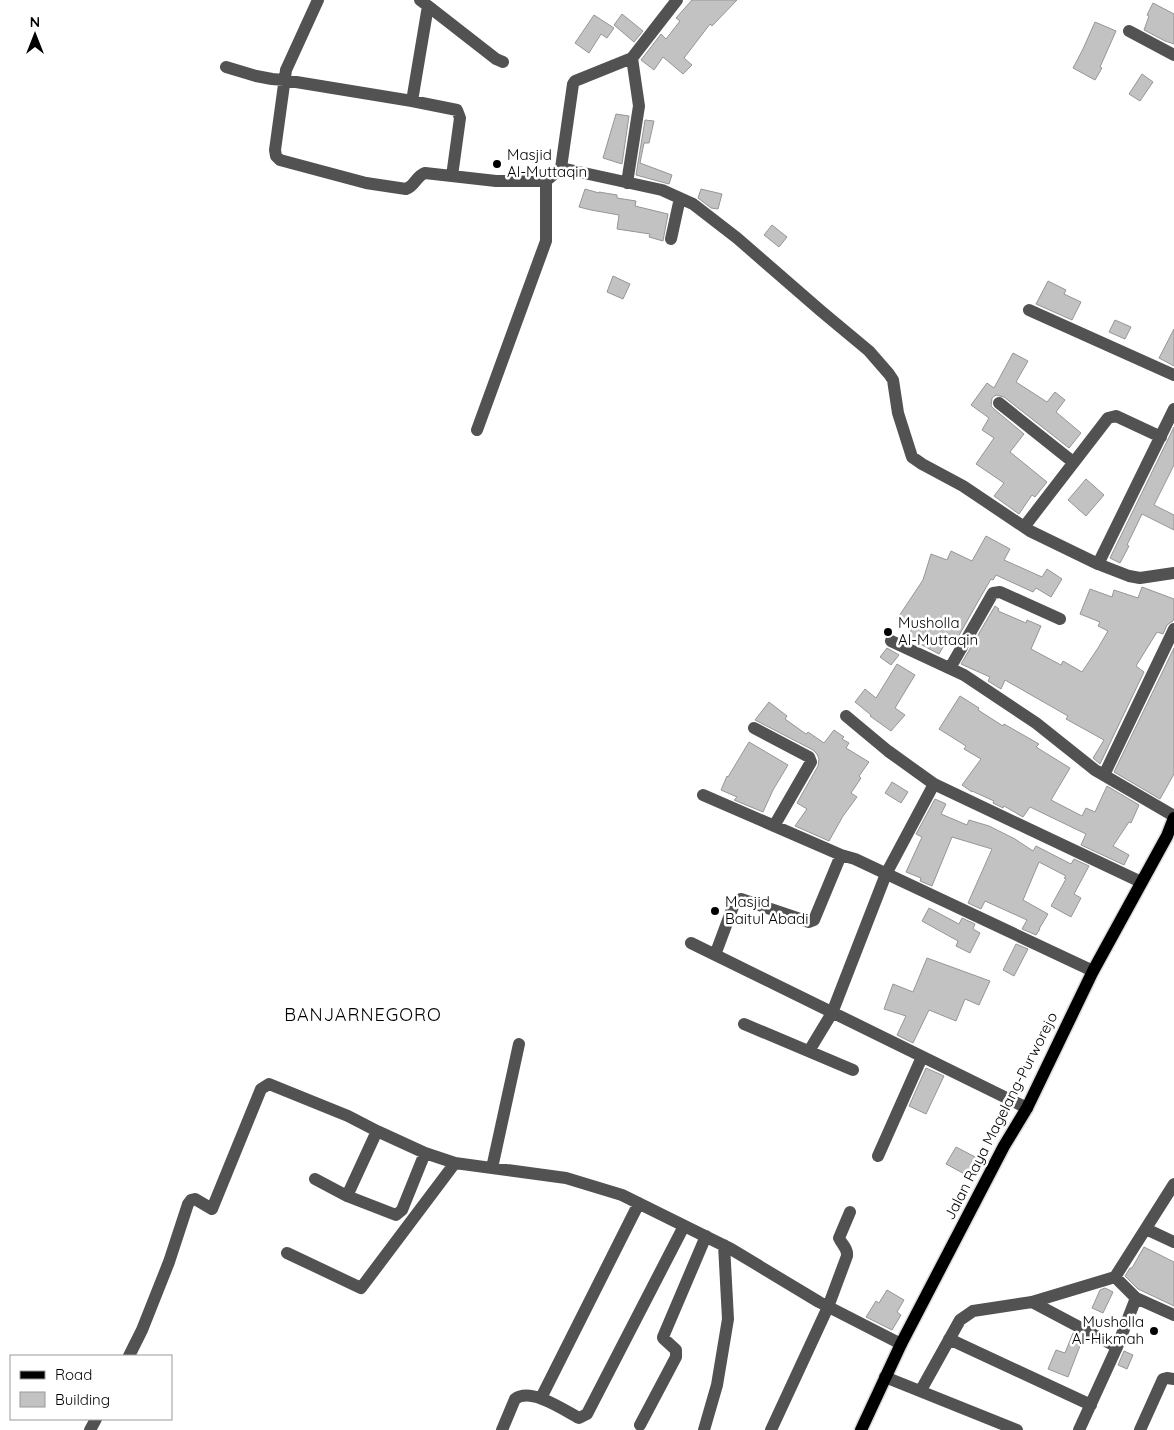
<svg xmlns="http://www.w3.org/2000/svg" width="1174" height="1430" font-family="Quicksand,sans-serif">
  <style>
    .building { fill: #c2c2c2; stroke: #969696 }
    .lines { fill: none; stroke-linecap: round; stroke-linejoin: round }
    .major-casing { stroke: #dbdbdb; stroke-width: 15 }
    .minor { stroke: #525252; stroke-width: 12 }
    .major { stroke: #000; stroke-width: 12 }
    .poi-dot { fill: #000; stroke: #fff; stroke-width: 2 }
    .labels { text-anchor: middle; stroke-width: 5; stroke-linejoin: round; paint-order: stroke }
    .poi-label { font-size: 15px; fill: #000; stroke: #fff; text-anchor: start }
    .street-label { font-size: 15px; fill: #000; stroke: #fff }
    .quarter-label { font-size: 18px; letter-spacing: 1px; fill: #000; stroke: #fff }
  </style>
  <rect width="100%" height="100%" fill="#fff"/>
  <path class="building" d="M692 0H737L712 26 710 24 684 58 692 65 683 74 663 57 654 70 641 60 661 34 666 39 680 21 676 18Z
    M1153 3 1174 14V44L1165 41 1144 30 1149 16 1147 15Z
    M622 14 643 31 634 42 614 25Z
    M594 15 614 28 607 38 601 34 589 53 575 43Z
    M1095 22 1116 31 1100 67 1102 68 1095 80 1073 68 1083 49Z
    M1142 74 1153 82 1140 101 1129 94Z
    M616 114 629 116 622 164 603 158Z
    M645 120 654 121 649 143H644L640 163 672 175 669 184 636 175Z
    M585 189 599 193V192L617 195V198L636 201 635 206 668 214 663 241 649 237 650 234 617 229 619 215 591 210 579 207Z
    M701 189 722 194 718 209 711 208 698 198Z
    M772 225 787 237 779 247 764 235Z
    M613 276 630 284 623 299 607 292Z
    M1048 281 1066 290 1064 294 1081 302 1072 320 1036 304Z
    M1115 320 1131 327 1125 339 1109 332Z
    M1174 329V366L1159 358Z
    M1013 353 1028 361 1016 382 1047 402 1055 392 1065 400 1056 412 1081 433 1069 448 1004 397 996 395 992 398 991 406 994 409 1024 434 1010 452 1047 482 1035 497 1032 495 1019 514 994 496 1004 483 976 464 994 438 982 430 989 418 971 405 987 383 994 388Z
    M1174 427V465L1154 505 1174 515V530L1142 514 1127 545 1129 546 1120 563 1110 558Z
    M1086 479 1104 495 1086 516 1068 500Z
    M986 536 1010 549 1004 560 1042 577 1047 569 1062 579 1051 597 1036 588 1033 592 996 575 993 580 991 579 980 598 957 639 950 635 939 654 907 637 912 629 897 619 923 580 931 554 947 560 951 551 972 561Z
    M1142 587 1174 599V618L1173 621 1167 625 1163 634 1157 632 1136 666 1144 672 1100 764 1093 758 1104 740 1066 719 1068 716 1005 680 1001 689 988 681 990 677 961 664 995 606 999 609 998 611 1026 623 1027 620 1041 626 1031 649 1061 665 1063 661 1082 672 1098 648 1108 631 1098 626 1100 622 1080 614 1090 589 1112 597 1114 590 1138 598Z
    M887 648 899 655 891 665 880 657Z
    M1174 648V774L1160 799 1114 772Z
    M897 664 915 675 895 708 905 715 891 731 870 716 871 715 855 702 865 689 876 698Z
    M960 696 979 708 978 710 1003 726 1004 724 1039 744 1036 747 1070 768 1051 800 1082 816 1086 808 1095 812 1107 786 1139 805 1131 823 1129 822 1113 846 1129 855 1124 865 1081 845 1086 834 1030 807 1023 817 1004 806 1003 808 993 803 994 801 972 791V792L962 785 981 759 964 749 966 746 939 729Z
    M769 702 787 716 785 719 806 734 808 732 824 743 834 730 844 737 842 739 849 743 846 748 869 762 859 776 861 778 851 793 857 797 843 816 829 841 795 826 807 809 797 803 818 766 819 759 817 754 813 750 755 720Z
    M749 742 788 765 773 790 763 812 734 800 737 797 721 790 727 776 728 777Z
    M892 782 908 792 901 803 885 793Z
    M935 799 946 804 941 814 967 825 969 820 989 826 1015 839 1033 851 1036 846 1071 864 1074 859 1089 866 1074 894 1081 898 1071 917 1051 906 1066 879 1064 878 1066 876 1039 862 1023 900 1048 914 1039 929H1040L1036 935 1022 929 1027 920 985 901 981 909 968 903 992 849 952 837 932 886 920 881 921 878 906 872 922 837 916 834Z
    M929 908 959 924 962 918 975 924 973 929 980 933 970 953 956 946 958 941 922 921Z
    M1016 944 1028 949 1014 976 1003 970Z
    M927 958 990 981 979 1005 965 999 956 1021 929 1010 913 1043 897 1035 906 1016 884 1009 893 984 913 992Z
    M926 1068 944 1076 926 1114 909 1106Z
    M956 1147 981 1160 972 1178 946 1164Z
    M1144 1247 1174 1262V1306L1138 1289 1125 1276 1130 1268H1132Z
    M1105 1288 1113 1292 1103 1313 1092 1308 1100 1290Z
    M887 1290 904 1300 897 1312 901 1315 892 1330 866 1317 876 1301 879 1303Z
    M1073 1333 1083 1338 1068 1377 1048 1369 1056 1350 1065 1353Z
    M1124 1351 1133 1355 1127 1369 1118 1365Z"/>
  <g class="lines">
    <g class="major-casing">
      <path id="major" d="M861 1430 901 1344 1004 1146 1027 1108 1093 971 1167 836 1174 818"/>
    </g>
    <path class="minor" d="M318 0 286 70 275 150 276 156 280 160 366 183 406 189C415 186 416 176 425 173L496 181H546L561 168 662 190 693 204 737 238 821 311 869 351 889 374 893 380 898 413 912 457 922 464 963 486 1030 531 1098 564 1129 576 1140 578 1174 573
      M428 6 496 59 503 62
      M1129 31 1174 55
      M226 67 256 76 272 79 284 80 412 101 457 110 460 118 452 176
      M412 101 428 6 420 0
      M561 168 573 84 575 81 632 58 677 0
      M627 183 639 106 632 58
      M671 239 680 198
      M1029 310 1174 375
      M999 403 1073 462
      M477 430 546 241V181
      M1024 527 1108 418 1116 416 1161 437
      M1098 564 1174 409
      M891 641 964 675 1036 723 1095 770 1174 816
      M950 668 993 593 1000 592 1060 619
      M754 728 809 757 811 762 774 826
      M1104 775 1174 629
      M934 784 1141 882
      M703 795 841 855 814 920 809 922 741 899 734 904 715 955
      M841 855 855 859 1093 971
      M691 943 1027 1108
      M744 1024 853 1070
      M809 1051 832 1013 886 874 934 784 888 751 846 716
      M878 1156 922 1057
      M492 1168 519 1044
      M315 1179 347 1196 396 1215 402 1210 425 1153
      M347 1196 377 1131
      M1146 1229 1174 1242
      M287 1253 361 1288 455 1163
      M1115 1277 1174 1184
      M1032 1302 1117 1347
      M949 1339 1091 1405
      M129 1356 142 1330 169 1262 188 1204 191 1200 195 1199 212 1209 261 1089 269 1084 348 1116 377 1131 425 1153 455 1163 566 1178 622 1195 731 1249 819 1302 901 1344
      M885 1377 1017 1430
      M921 1390 960 1320 973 1311 1032 1302 1115 1277 1136 1298 1174 1315
      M541 1398 639 1203
      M640 1425 676 1357V1350L663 1338V1337L706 1236
      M90 1430 96 1419
      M502 1430 515 1399C531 1387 564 1410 579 1418L587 1414 684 1226
      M704 1430 717 1385 728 1319 724 1245
      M771 1430 828 1307 847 1256C848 1248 842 1245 839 1238L850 1212
      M1079 1430 1117 1347 1136 1298
      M1140 1430 1163 1379 1167 1378 1174 1379"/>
    <use href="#major" class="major"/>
  </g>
  <g class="poi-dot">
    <circle cx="497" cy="164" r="5"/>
    <circle cx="888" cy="632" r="5"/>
    <circle cx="715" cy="911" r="5"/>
    <circle cx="1154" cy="1331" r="5"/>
  </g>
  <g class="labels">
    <g class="poi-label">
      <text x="507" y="160">Masjid<tspan x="507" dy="17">Al-Muttaqin</tspan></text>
      <text x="898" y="628">Musholla<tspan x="898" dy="17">Al-Muttaqin</tspan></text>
      <text x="725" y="907">Masjid<tspan x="725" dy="17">Baitul Abadi</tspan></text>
      <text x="1144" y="1327" text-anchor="end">Musholla<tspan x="1144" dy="17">Al-Hikmah</tspan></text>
    </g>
    <g class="street-label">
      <text transform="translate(1001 1116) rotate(-63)" y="5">Jalan Raya Magelang-Purworejo</text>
    </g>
    <g class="quarter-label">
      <text x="363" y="1021">BANJARNEGORO</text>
    </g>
  </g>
  <rect x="10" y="1355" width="162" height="65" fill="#ffffff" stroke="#999999"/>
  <rect x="20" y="1371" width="25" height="8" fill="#000000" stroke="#999999"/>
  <text x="55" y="1380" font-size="15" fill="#000000">Road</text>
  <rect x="20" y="1392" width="25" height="15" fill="#c2c2c2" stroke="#999999"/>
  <text x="55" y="1405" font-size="15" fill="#000000">Building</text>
  <g transform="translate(35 35)" stroke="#ffffff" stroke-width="4" paint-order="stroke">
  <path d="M0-4L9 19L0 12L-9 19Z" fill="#000000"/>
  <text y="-8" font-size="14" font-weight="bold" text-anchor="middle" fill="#000000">N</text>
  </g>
</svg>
